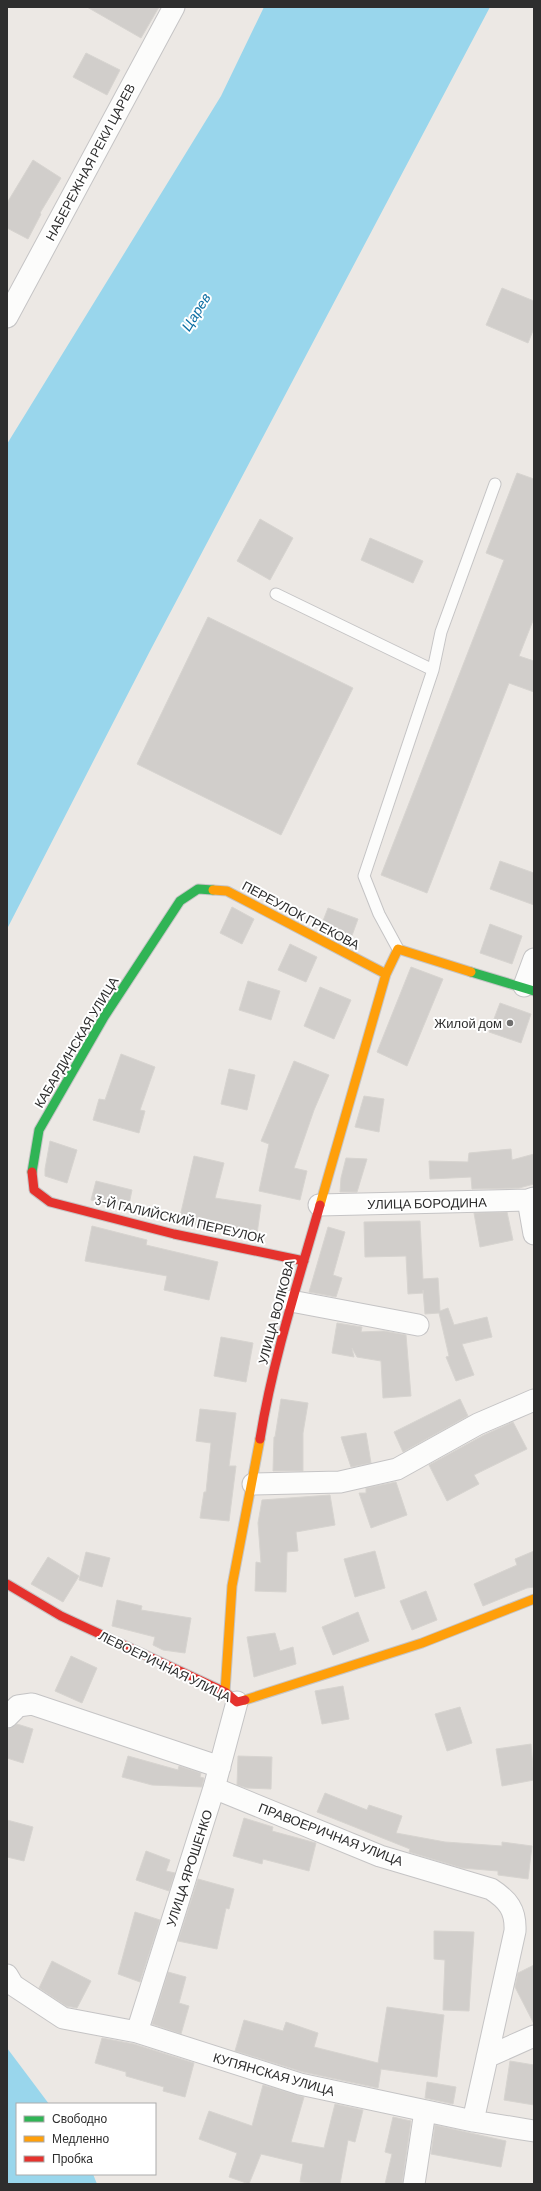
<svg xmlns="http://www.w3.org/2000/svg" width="541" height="2191" font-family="Barlow,sans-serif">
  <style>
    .water { fill: #99d6ec }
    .building { fill: #d1cecb; stroke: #d7d4d0 }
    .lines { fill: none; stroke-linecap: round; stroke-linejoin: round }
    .lane-casing { stroke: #c5c4c5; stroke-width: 13 }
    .street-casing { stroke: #c5c4c5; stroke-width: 23 }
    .fast-casing { stroke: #c5c4c5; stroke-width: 11 }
    .slow-casing { stroke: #c5c4c5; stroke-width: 11 }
    .jam-casing { stroke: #c5c4c5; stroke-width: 11 }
    .lane { stroke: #fcfcfb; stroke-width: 11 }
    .street { stroke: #fcfcfb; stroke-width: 21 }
    .fast { stroke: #30b455; stroke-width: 9 }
    .slow { stroke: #ff9f0a; stroke-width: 9 }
    .jam { stroke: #e5322d; stroke-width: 9 }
    .poi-dot { fill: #706f6e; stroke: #fff; stroke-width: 1.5 }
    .labels { text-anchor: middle; stroke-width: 4; stroke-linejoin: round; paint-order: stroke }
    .street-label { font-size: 13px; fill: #2e2e2e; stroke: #fff }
    .poi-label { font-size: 13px; fill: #2e2e2e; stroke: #fff; text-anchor: end }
    .water-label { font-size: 14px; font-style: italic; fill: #0d6fa3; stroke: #fff }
  </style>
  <rect width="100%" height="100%" fill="#ece8e4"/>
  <path class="water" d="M264 7H490L151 649 7 929V444L221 96Z
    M7 2048 49 2104H17V2174H93L97 2184H7Z"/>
  <path class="building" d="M87 7H159L141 38Z
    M86 53 120 70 107 95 73 77Z
    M33 160 61 178 40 213 41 214 28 239 7 228V203Z
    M502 288 534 301V328L528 343 486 325Z
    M517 473 534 479V618L519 656 534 661V692L509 683 427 893 381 875 504 560 486 553Z
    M260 519 293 538 270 580 237 561Z
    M370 538 423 561 413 583 361 560Z
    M208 617 353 688 281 835 137 764Z
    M500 861 534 873V905L490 889Z
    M232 907 254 919 242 944 220 933Z
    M328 908 358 919 350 941 321 926Z
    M490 924 522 936 512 964 480 953Z
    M290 944 317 957 306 982 278 970Z
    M411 967 443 979 407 1066 377 1052Z
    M248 981 280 991 271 1020 239 1010Z
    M320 987 351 1000 334 1039 304 1026Z
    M500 1003 531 1014 521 1043 489 1032Z
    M121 1054 155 1067 140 1110 145 1111 139 1133 93 1120 99 1099 105 1100Z
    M294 1061 329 1075 314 1110 294 1168 307 1171 300 1200 259 1191 269 1144 261 1141Z
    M229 1069 255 1075 247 1110 221 1104Z
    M364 1096 384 1099 379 1132 355 1127Z
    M50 1141 77 1150 67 1183 45 1176V1169Z
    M511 1149 512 1160 534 1154V1184L519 1188 472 1189 471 1177 430 1179 429 1161 468 1162 469 1153Z
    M194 1156 224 1163 215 1198 261 1205 257 1234 208 1226V1228L179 1221Z
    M346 1158 367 1159 357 1192H340L341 1178Z
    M96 1181 132 1190 128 1209 91 1200Z
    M507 1212 513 1240 480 1247 474 1213Z
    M420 1221 423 1279 438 1278 440 1311 448 1308 454 1325 487 1317 492 1337 462 1344 474 1375 456 1381 446 1357 449 1356 439 1313 425 1314 423 1290V1293L408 1294 406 1256 365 1257 364 1222Z
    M92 1226 147 1240 146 1245 218 1262 209 1300 164 1290 167 1276 85 1261Z
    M328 1227 345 1232 333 1275 342 1278 336 1297 309 1292Z
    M337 1323 362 1327 361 1332 384 1331 406 1335 411 1396 383 1398 381 1361 357 1357 352 1348 354 1357 332 1353Z
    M221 1337 253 1343 246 1382 214 1376Z
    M281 1399 308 1403 303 1433V1471H273L274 1437H275Z
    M460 1399 468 1416 403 1452 394 1432Z
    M200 1409 236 1413 229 1466H236L229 1521 200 1518 204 1492H206L211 1443 196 1441Z
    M513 1422 527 1449 474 1475 479 1484 447 1501 429 1465 484 1435Z
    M366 1433 371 1463 351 1467 341 1437Z
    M396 1482 407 1515 371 1528 359 1493H366V1488Z
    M330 1495 335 1525 296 1532 298 1551 287 1552 286 1592 255 1591 256 1562 261 1563 258 1523 262 1500Z
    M375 1551 385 1588 355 1597 344 1559Z
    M534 1551V1587L527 1588 483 1606 474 1584 517 1565 515 1559Z
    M86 1552 110 1558 102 1587 79 1580Z
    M48 1557 79 1576 63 1602 31 1584Z
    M426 1591 437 1620 412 1630 400 1601Z
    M117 1600 142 1606 141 1610 191 1618 185 1653 163 1650 153 1645 155 1637 112 1626Z
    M358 1612 369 1641 333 1655 322 1627Z
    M275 1633 280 1651 293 1647 296 1664 254 1677 247 1637Z
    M71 1656 97 1668 82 1703 55 1691Z
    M343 1686 349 1719 322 1724 315 1691Z
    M460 1707 472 1743 447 1751 435 1714Z
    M17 1724 33 1729 23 1763 7 1758V1730Z
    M531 1744 534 1780 502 1786 496 1749Z
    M128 1756 178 1770 179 1766 201 1773 200 1777 204 1778 202 1787 152 1785 122 1777Z
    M238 1756 272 1757 271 1789 247 1788 237 1785Z
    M325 1793 367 1810 369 1805 402 1816 396 1833 445 1842 502 1846V1842L532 1846 528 1879 498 1875V1871L462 1868 409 1852 410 1849 317 1812Z
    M244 1818 273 1827 272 1831 316 1843 309 1871 263 1859 262 1864 233 1856Z
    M7 1820 33 1827 24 1861 7 1857Z
    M146 1851 170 1860 166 1871 175 1873 169 1891 136 1880Z
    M198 1879 234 1889 229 1909 226 1908 217 1949 178 1941Z
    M135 1912 160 1920 140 1982 118 1974Z
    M434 1931 474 1932 469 2011 443 2010 445 1960 434 1959Z
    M52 1961 91 1981 77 2008 66 2006 39 1988Z
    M534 1965V2024L515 1987 518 1973Z
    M168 1972 186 1977 179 2003 189 2006 181 2034 152 2024Z
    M387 2007 444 2015 437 2077 381 2069 378 2088 303 2072 235 2051 244 2020 283 2031 286 2022 318 2033 314 2047 378 2063Z
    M102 2038 134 2044 194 2063 185 2097 163 2091 164 2087 126 2076V2072L95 2063Z
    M510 2061 534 2065V2105L504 2100Z
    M427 2082 456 2087 453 2104 425 2098Z
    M263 2085 304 2097 291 2142 324 2148 335 2104 363 2110 355 2142 348 2140 340 2184 300 2182 303 2164 261 2154 249 2184 229 2177 237 2153 199 2139 209 2111 252 2126Z
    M393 2117 411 2121 402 2184H385L392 2154 385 2152Z
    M435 2125 506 2141 501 2167 431 2154Z"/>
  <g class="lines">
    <g class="lane-casing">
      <path id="lane" d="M276 594 433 670
        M398 949 379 914 364 876 433 670 441 632 495 484"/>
    </g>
    <g class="street-casing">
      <path id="street" d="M7 317 174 7
        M524 986 534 959
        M528 1200 534 1234
        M319 1205 528 1200 534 1198
        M291 1301 418 1325
        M253 1484 340 1482 397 1469 478 1424 534 1400
        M7 1717 18 1706 32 1704 220 1767
        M214 1788 380 1856 491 1889C508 1900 516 1910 515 1931L473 2121
        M7 1975 13 1985 63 2018 137 2032 300 2084 473 2121 534 2131
        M137 2032 214 1788 237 1702
        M487 2057 534 2036
        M414 2184 425 2111"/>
    </g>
    <g class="fast-casing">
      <path id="fast" d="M471 972 534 991
        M32 1172 39 1130 104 1017 180 901 198 889 213 890"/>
    </g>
    <g class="slow-casing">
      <path id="slow" d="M213 890 227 891 386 974
        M320 1205 386 974 398 949 471 972
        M225 1692 232 1586 260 1439
        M245 1700 422 1643 534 1599"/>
    </g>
    <g class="jam-casing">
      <path id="jam" d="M32 1172 34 1190 50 1202 174 1234 304 1261
        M260 1439C273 1359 298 1282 320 1205
        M7 1584 61 1616 225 1692 237 1702 245 1700"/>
    </g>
    <use href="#lane" class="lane"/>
    <use href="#street" class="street"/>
    <use href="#fast" class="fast"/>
    <use href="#slow" class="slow"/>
    <use href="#jam" class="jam"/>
  </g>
  <circle class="poi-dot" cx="510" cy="1023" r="4"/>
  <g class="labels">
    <g class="street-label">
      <text transform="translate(90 162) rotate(-62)" y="5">НАБЕРЕЖНАЯ РЕКИ ЦАРЕВ</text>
      <text transform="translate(301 915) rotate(28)" y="5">ПЕРЕУЛОК ГРЕКОВА</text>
      <text transform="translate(76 1042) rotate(-59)" y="5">КАБАРДИНСКАЯ УЛИЦА</text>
      <text transform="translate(427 1203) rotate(-1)" y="5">УЛИЦА БОРОДИНА</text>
      <text transform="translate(180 1219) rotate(13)" y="5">3-Й ГАЛИЙСКИЙ ПЕРЕУЛОК</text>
      <text transform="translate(276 1312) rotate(-75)" y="5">УЛИЦА ВОЛКОВА</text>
      <text transform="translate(165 1666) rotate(26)" y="5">ЛЕВОЕРИЧНАЯ УЛИЦА</text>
      <text transform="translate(331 1834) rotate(21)" y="5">ПРАВОЕРИЧНАЯ УЛИЦА</text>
      <text transform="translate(189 1868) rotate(-72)" y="5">УЛИЦА ЯРОШЕНКО</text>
      <text transform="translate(274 2074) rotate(16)" y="5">КУПЯНСКАЯ УЛИЦА</text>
    </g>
    <g class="poi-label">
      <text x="502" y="1028">Жилой дом</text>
    </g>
    <g class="water-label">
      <text transform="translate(196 312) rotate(-58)" y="5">Царев</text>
    </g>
  </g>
  <rect width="541" height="2191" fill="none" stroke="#2e2e2e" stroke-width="16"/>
  <rect x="16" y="2103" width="140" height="72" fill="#ffffff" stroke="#ababab"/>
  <rect x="24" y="2116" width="20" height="6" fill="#30b455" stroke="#ababab"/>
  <text x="52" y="2123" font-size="12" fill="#2e2e2e">Свободно</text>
  <rect x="24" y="2136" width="20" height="6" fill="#ff9f0a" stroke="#ababab"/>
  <text x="52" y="2143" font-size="12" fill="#2e2e2e">Медленно</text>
  <rect x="24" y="2156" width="20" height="6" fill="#e5322d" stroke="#ababab"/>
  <text x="52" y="2163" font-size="12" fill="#2e2e2e">Пробка</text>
</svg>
